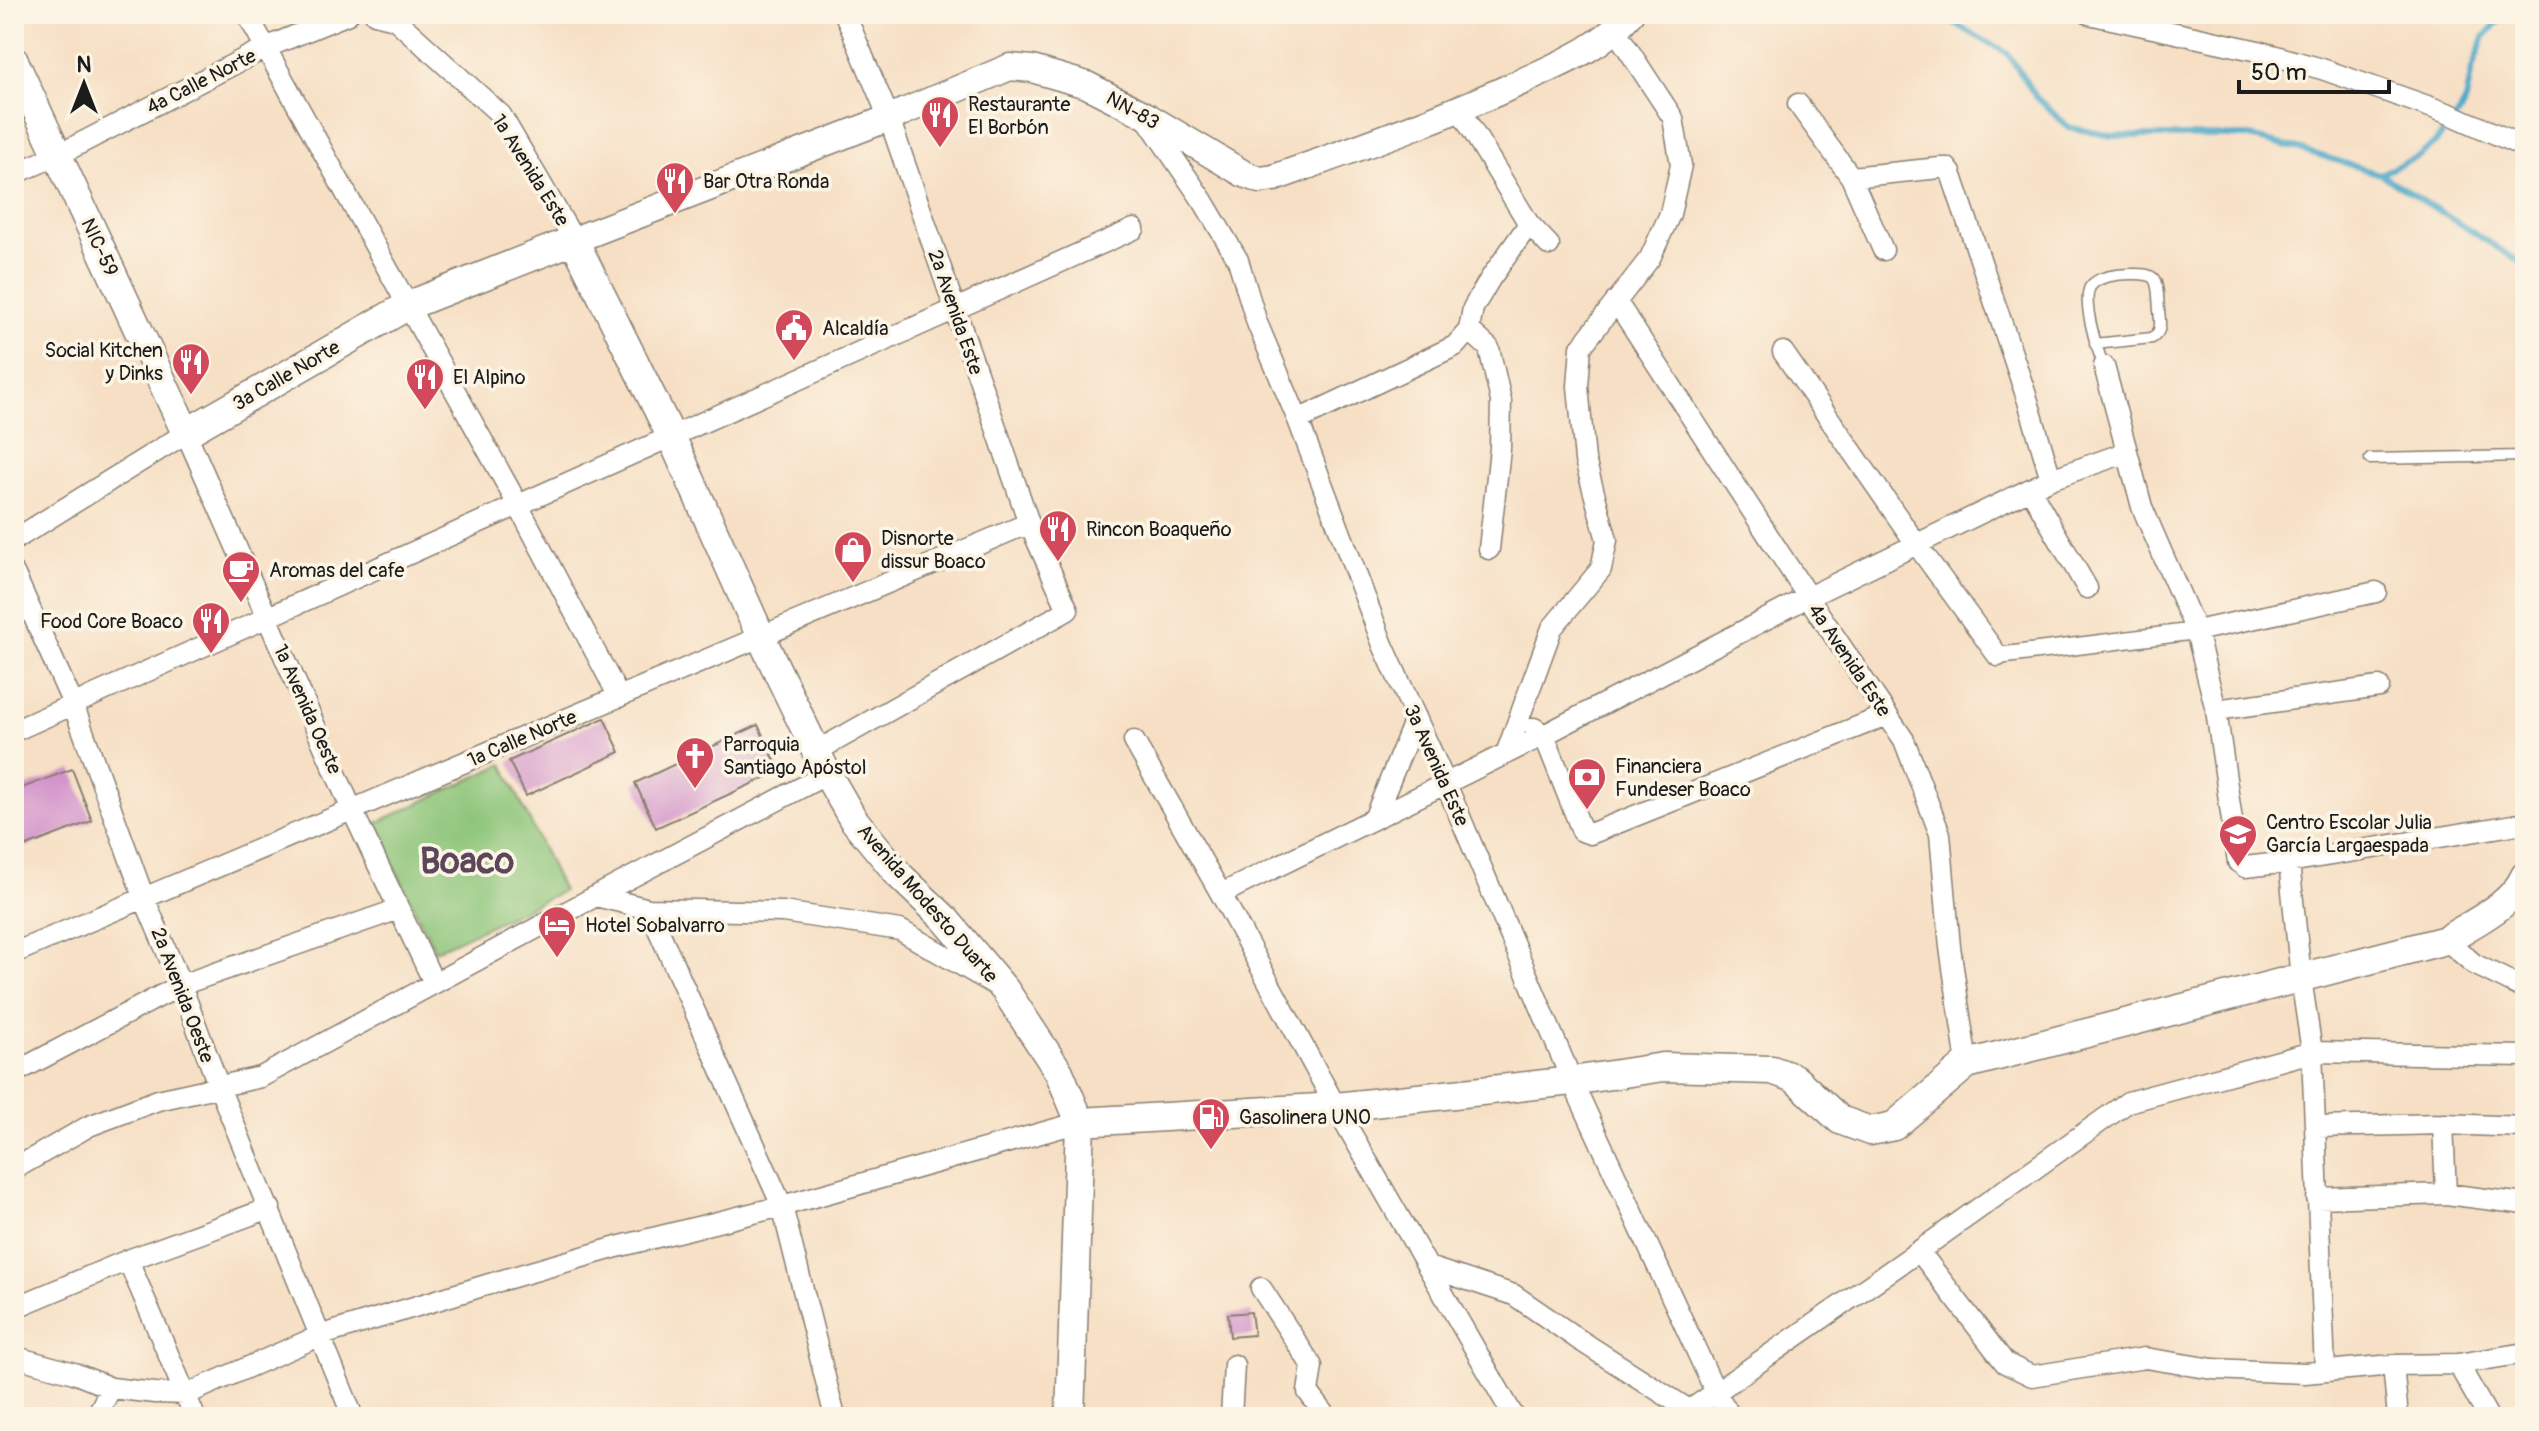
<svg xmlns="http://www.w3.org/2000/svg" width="2539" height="1431" font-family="Pangolin,sans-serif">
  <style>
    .green { fill: #8bc478; stroke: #54704a; stroke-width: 2 }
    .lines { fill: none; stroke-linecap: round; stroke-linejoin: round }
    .stream { stroke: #4ba8c9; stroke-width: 6 }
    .building { fill: #d394ca }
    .service-casing { stroke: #897e70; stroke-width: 13 }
    .pedestrian-casing { stroke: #897e70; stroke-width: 19 }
    .minor-casing { stroke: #897e70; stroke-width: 23 }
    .tertiary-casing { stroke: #897e70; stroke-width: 29 }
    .secondary-casing { stroke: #897e70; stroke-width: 31 }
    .service { stroke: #fff; stroke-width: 10 }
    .pedestrian { stroke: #fff; stroke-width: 16 }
    .minor { stroke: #fff; stroke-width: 20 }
    .tertiary { stroke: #fff; stroke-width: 26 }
    .secondary { stroke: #fff; stroke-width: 28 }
    .labels { text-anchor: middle; stroke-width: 7; stroke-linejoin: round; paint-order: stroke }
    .street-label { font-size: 20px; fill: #1c1c1c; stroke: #fcf5e5 }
    .poi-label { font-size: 20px; fill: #1c1c1c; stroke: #fcf5e5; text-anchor: start }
    .town-label { font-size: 36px; font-weight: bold; fill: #5c4659; stroke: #fcf5e5 }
  </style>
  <rect width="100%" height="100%" fill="#fcf5e5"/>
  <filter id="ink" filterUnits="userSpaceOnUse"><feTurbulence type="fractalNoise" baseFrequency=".0125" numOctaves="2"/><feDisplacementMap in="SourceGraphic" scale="16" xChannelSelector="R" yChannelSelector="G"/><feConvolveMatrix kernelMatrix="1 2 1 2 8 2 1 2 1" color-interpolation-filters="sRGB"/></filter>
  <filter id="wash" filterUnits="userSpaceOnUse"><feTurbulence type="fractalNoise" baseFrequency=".006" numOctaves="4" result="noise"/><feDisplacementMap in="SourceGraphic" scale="32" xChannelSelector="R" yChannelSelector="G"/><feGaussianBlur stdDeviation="1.8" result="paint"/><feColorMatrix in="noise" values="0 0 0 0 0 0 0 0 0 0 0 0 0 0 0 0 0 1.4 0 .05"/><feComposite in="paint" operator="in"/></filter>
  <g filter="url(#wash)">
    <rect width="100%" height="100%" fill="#f6dfc4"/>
    <path class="green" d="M503 764 563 891 435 951 374 824Z"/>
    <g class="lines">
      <path class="stream" d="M1938 14 2008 54 2036 97 2068 127 2112 136H2245L2296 148 2380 174 2525 265
        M2380 174 2419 156 2434 144 2459 114 2466 100 2472 69 2484 37 2505 14"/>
    </g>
    <g id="blocks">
      <path class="building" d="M604 718 620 752 526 796 509 761Z
        M758 725 780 771 656 828 635 783Z
        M72 769 92 821 14 851V791Z
        M1251 1312 1254 1335 1230 1337 1228 1314Z"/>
    </g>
  </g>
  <g filter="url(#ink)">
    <use href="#blocks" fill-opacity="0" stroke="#897e70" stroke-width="2"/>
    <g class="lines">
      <g class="service-casing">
        <path id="service" d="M2095 344 2152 338C2163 331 2160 322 2159 310 2158 302 2159 286 2154 279 2149 273 2138 274 2131 274 2119 274 2097 276 2090 287 2082 303 2097 350 2104 366
          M2370 459 2525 456"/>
      </g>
      <g class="pedestrian-casing">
        <path id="pedestrian" d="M1998 656 2196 631"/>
      </g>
      <g class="minor-casing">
        <path id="minor" d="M247 14 518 505 619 697
          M375 14 395 19 501 115 574 240
          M2089 14 2258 51 2322 69 2450 114 2525 147
          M1798 104 1851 177 1883 250
          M1460 110 1529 224 1549 245
          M1147 119 1203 201 1238 260 1257 323 1298 420 1383 645 1446 784 1572 1081 1716 1393 1731 1417
          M14 174 58 155 265 48 348 14
          M1851 177 1940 168H1947L1951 173 2027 398 2051 479
          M1616 301 1808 597 1904 740 1940 834 1950 947 1967 1064
          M1469 330 1489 348 1501 401 1500 449 1489 549
          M1783 352 1917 545 1998 656
          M2104 366 2142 507 2196 631 2216 710 2238 862 2245 867 2289 862 2525 823
          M1298 420 1455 346 1469 330 1473 308 1490 279 1529 224
          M2030 489 2087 588
          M14 540 186 433 352 810 434 983
          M14 573 73 704 144 898 181 985 219 1087 353 1417
          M2196 631 2376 592
          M2216 710 2379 687
          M1534 728 1544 735 1582 831 1590 834 1887 715
          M14 731 1134 229
          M1134 741 1221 894 1336 1107 1514 1417
          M817 751 1068 610 1029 523 889 118 845 14
          M1506 754 1552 628 1601 569 1607 540 1585 460 1578 386 1581 347 1650 258 1670 214 1681 165 1673 118 1616 31
          M1374 819 1416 717
          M2289 862 2301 978 2312 1052 2325 1371
          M1221 894 1544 735 1808 597 2051 479 2127 452
          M596 896 649 909 783 912 900 930 994 984
          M649 909 782 1206 835 1417
          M2446 940 2474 964 2525 989
          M14 953 1029 523
          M14 1073 181 985 399 909
          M2443 1124 2446 1194
          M2316 1127 2443 1124 2525 1127
          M14 1169 89 1126 158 1100 261 1077 596 896 827 774
          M2317 1198 2446 1194 2525 1204
          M1919 1251 2005 1363 2032 1376 2145 1358 2213 1369 2305 1373 2393 1365 2458 1364 2525 1353
          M128 1260 195 1417
          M1428 1267 1514 1295 1578 1339 1689 1410
          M1261 1288 1312 1366 1308 1392 1327 1417
          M14 1308 128 1260 270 1208
          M14 1364 23 1359 74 1373 111 1388 155 1393 187 1394 319 1336 496 1282 617 1247 782 1206 1080 1122
          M2458 1364 2488 1417
          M2393 1365 2398 1417
          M96 1417 111 1388
          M1231 1417 1234 1365
          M1680 1417 1919 1251 2128 1102 2312 1052 2525 1056"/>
      </g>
      <g class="tertiary-casing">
        <path id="tertiary" d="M574 240 889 118 1010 67 1032 69 1087 85 1145 115 1244 174 1260 180 1274 178C1357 148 1440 119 1521 82 1560 64 1601 48 1630 14"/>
      </g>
      <g class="secondary-casing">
        <path id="secondary" d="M14 61 186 433 407 306 574 240 671 436 761 637 827 774 853 819 900 876 945 919 1005 990 1059 1072 1080 1122 1070 1417
          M1080 1122 1336 1107 1572 1081 1663 1067 1772 1070 1794 1078 1840 1120 1870 1131 1894 1126 1967 1064 2446 940C2472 923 2512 906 2525 876"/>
      </g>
      <use href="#service" class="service"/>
      <use href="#pedestrian" class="pedestrian"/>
      <use href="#minor" class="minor"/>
      <use href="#tertiary" class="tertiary"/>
      <use href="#secondary" class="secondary"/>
    </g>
  </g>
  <defs>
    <g id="restaurant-pin" transform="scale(2)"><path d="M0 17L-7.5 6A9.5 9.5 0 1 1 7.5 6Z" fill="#d1495b" stroke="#fcf5e5"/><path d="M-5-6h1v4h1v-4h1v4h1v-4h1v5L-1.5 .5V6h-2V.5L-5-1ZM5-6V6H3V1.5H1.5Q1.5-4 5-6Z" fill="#fff"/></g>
    <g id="civic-pin" transform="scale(2)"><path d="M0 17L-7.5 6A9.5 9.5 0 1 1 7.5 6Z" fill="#d1495b" stroke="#fcf5e5"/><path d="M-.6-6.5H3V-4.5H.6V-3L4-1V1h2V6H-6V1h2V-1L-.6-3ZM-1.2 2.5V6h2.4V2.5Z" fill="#fff"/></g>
    <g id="shop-pin" transform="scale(2)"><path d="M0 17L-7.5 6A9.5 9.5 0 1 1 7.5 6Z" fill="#d1495b" stroke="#fcf5e5"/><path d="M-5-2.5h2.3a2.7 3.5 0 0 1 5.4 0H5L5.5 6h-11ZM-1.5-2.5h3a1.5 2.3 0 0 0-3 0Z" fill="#fff"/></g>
    <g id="cafe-pin" transform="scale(2)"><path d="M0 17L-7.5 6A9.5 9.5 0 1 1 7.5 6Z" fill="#d1495b" stroke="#fcf5e5"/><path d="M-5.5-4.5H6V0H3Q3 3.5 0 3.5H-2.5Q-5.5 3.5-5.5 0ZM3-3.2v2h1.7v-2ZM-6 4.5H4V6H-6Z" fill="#fff"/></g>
    <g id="church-pin" transform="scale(2)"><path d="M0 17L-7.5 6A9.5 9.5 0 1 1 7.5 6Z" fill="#d1495b" stroke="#fcf5e5"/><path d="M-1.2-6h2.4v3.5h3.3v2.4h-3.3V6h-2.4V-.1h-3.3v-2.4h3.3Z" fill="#fff"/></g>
    <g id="bank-pin" transform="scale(2)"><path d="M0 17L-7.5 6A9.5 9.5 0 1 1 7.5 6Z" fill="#d1495b" stroke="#fcf5e5"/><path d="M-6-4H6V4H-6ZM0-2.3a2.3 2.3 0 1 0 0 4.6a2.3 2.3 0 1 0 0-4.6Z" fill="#fff"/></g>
    <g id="school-pin" transform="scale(2)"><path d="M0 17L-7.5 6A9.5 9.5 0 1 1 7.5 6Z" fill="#d1495b" stroke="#fcf5e5"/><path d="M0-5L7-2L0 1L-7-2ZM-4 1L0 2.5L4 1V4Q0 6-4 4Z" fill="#fff"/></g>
    <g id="hotel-pin" transform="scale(2)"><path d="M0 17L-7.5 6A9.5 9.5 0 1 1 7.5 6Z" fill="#d1495b" stroke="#fcf5e5"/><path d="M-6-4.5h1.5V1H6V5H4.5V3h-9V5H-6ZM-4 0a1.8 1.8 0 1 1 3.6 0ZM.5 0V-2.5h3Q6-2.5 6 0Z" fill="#fff"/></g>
    <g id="fuel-pin" transform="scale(2)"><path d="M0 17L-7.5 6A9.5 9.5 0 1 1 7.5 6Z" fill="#d1495b" stroke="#fcf5e5"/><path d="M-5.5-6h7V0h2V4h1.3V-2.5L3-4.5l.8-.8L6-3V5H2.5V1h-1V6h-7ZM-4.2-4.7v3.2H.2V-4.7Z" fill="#fff"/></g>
  </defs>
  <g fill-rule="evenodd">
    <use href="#restaurant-pin" x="940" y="115"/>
    <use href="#restaurant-pin" x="675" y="181"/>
    <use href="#civic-pin" x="794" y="328"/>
    <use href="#restaurant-pin" x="191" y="362"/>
    <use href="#restaurant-pin" x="425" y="377"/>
    <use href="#restaurant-pin" x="1058" y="529"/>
    <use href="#shop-pin" x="853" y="550"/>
    <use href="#cafe-pin" x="241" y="570"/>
    <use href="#restaurant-pin" x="211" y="621"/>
    <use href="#church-pin" x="695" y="756"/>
    <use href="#bank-pin" x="1587" y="777"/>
    <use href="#school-pin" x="2238" y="834"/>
    <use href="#hotel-pin" x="557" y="925"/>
    <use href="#fuel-pin" x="1211" y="1117"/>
  </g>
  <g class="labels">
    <g class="street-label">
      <text transform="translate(201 81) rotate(-27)" y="7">4a Calle Norte</text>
      <text transform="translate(1133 110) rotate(29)" y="7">NN-83</text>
      <text transform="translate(531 170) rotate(58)" y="7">1a Avenida Este</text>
      <text transform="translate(100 247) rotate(65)" y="7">NIC-59</text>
      <text transform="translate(956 312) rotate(71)" y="7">2a Avenida Este</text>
      <text transform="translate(286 375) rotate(-30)" y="7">3a Calle Norte</text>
      <text transform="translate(1850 660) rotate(56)" y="7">4a Avenida Este</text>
      <text transform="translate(308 709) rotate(66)" y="7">1a Avenida Oeste</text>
      <text transform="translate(522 738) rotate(-23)" y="7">1a Calle Norte</text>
      <text transform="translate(1437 765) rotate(66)" y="7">3a Avenida Este</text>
      <text transform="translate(928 903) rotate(49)" y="7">Avenida Modesto Duarte</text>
      <text transform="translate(183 995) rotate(69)" y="7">2a Avenida Oeste</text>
    </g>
    <g class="poi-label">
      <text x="968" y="111">Restaurante<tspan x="968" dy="23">El Borbón</tspan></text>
      <text x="703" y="188">Bar Otra Ronda</text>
      <text x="822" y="335">Alcaldía</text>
      <text x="163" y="357" text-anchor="end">Social Kitchen<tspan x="163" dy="23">y Dinks</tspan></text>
      <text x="453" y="384">El Alpino</text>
      <text x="1086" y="536">Rincon Boaqueño</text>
      <text x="881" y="545">Disnorte<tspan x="881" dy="23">dissur Boaco</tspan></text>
      <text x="269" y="577">Aromas del cafe</text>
      <text x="183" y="628" text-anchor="end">Food Core Boaco</text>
      <text x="723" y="751">Parroquia<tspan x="723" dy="23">Santiago Apóstol</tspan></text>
      <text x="1615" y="773">Financiera<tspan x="1615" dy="23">Fundeser Boaco</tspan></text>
      <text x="2266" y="829">Centro Escolar Julia<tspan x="2266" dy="23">García Largaespada</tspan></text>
      <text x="585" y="932">Hotel Sobalvarro</text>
      <text x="1239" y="1124">Gasolinera UNO</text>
    </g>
    <g class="town-label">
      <text x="467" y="873">Boaco</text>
    </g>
  </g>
  <rect width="2539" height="1431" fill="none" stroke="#fcf5e5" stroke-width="48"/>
  <g transform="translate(84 84)" stroke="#fcf5e5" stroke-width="6" paint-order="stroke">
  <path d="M0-6L14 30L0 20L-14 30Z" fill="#1c1c1c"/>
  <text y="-12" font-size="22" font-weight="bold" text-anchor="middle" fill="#1c1c1c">N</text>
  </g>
  <path d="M2239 80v12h150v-12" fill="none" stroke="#1c1c1c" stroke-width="4"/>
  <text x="2251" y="80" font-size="24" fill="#1c1c1c" stroke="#fcf5e5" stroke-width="6" paint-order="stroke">50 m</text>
</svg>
